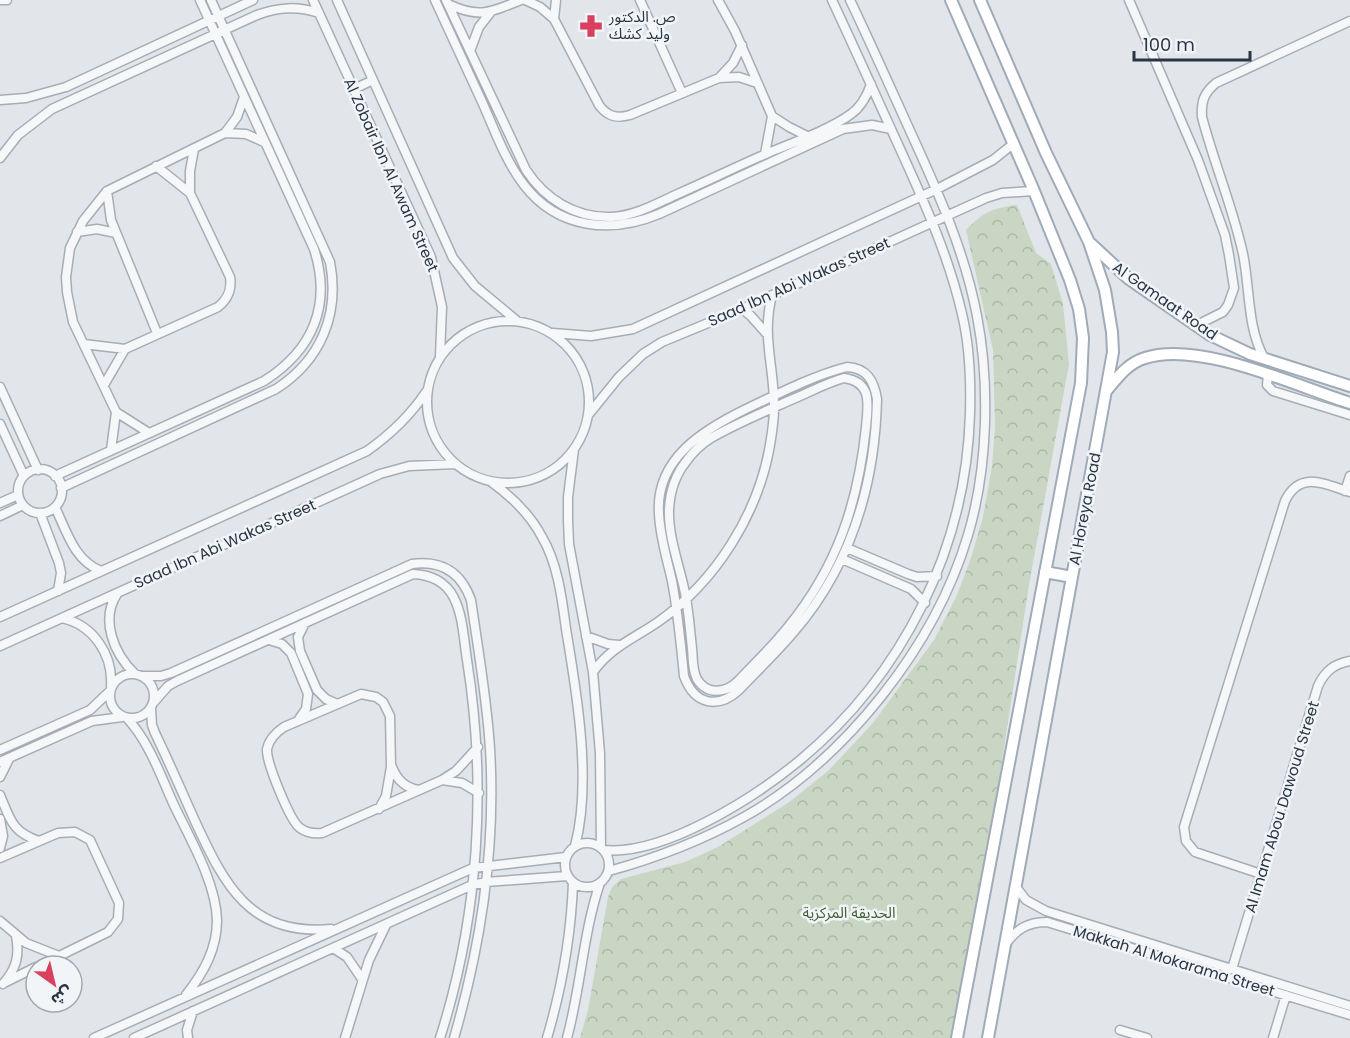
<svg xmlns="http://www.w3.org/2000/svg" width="1350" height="1038" font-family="Poppins,'Noto Sans Arabic',sans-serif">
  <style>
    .park { fill: url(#park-crowns) }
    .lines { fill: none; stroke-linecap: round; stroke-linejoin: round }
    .minor-casing { stroke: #a7adb6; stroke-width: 11 }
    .major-casing { stroke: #a0abb8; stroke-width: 14 }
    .minor { stroke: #f5f7f9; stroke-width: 8 }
    .major { stroke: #fff; stroke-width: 10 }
    .labels { text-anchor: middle; stroke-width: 5; stroke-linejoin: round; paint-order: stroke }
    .poi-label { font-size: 15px; fill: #293445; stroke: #f2f5f8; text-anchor: start }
    .street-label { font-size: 15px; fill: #293445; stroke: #f2f5f8 }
    .park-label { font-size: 15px; fill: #406135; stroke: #f2f5f8 }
  </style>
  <defs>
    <pattern id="park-crowns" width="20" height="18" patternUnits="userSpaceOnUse" patternTransform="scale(1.5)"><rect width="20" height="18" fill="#c8d6c3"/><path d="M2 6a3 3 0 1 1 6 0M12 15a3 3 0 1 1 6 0" fill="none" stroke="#acb8a9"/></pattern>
  </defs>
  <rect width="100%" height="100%" fill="#e2e6eb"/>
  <path class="park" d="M1017 205 1036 253 1051 264 1063 304 1069 364 1029 585 984 878 954 1038H580L588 1010 608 897 612 887 621 879 685 862 718 847 788 803 828 771 873 723 934 640 957 595 971 558 983 517 992 466 995 427 993 350 966 230C983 212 993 208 1017 205Z"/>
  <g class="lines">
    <g class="minor-casing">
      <path id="minor" d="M0 0H7
        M313 0 431 257 442 307 440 356
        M337 0 453 258 475 286 516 320
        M435 0C451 35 467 69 483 104 495 131 506 162 524 185 558 229 611 234 659 214L843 129 872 125 891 129
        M446 0 526 170C545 199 575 218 611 217 636 216 657 203 680 193 709 180 738 166 768 153 792 143 831 129 851 114 861 107 867 96 871 84
        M525 0 540 7 554 19 599 105C607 116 616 119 630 115L719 78 739 77 757 83
        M640 0 682 93
        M718 0 735 31 772 116 789 127 807 136
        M1129 0 1198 160 1225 235 1229 255 1234 288 1228 305 1223 312 1195 326
        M448 4C480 19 491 12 521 0
        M554 19 556 0
        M470 51 479 27 490 13
        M719 78 733 63 742 45
        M354 89 373 80
        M0 100 26 98 66 87 253 0
        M225 133 237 117 244 97
        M765 154 772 116
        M0 158 18 135 52 109 257 15C279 7 297 6 319 13
        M107 191 111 220 157 333
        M190 193V171L194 149
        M77 232 97 229 116 233
        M742 309 751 316 766 333
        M427 402a81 81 0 1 1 162 0a81 81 0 1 1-162 0Z
        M553 333 591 336 633 329 937 189 993 160 1013 144
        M84 344 125 349
        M1264 358C1247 327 1250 288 1243 254 1233 208 1214 163 1202 117 1201 101 1204 93 1216 83L1350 21
        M847 367C867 368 874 381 877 399 875 485 850 567 793 633 776 653 757 671 739 690 717 710 694 704 684 676 681 645 678 613 672 581 667 559 660 537 659 514 655 459 703 430 746 409 778 394 812 376 847 367Z
        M1268 374 1267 385 1273 391 1350 415
        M844 378C873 382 868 405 866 427 858 504 837 567 788 627 773 646 755 663 739 680 727 693 707 696 697 679 692 670 693 658 692 648 690 631 689 615 686 598 681 569 668 539 669 509 670 493 675 476 685 463 692 453 701 444 711 438 737 423 766 411 793 399 810 392 826 383 844 378Z
        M104 385 125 349 218 307C228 299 232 290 230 277L190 193 156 166
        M0 387 38 470
        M589 414 619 377 643 354 662 342 742 309 986 198 1002 193 1034 191
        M0 424 24 476
        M149 433 116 412 73 322 67 292 66 277 70 248 83 221 107 191 225 133 246 134 264 142
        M574 449 568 497V520L569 544 593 672 600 753 601 847
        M111 450 116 412
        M18 491a22 22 0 1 1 44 0a22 22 0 1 1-44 0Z
        M55 476 264 381C313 350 332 305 314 249L200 0
        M490 481C511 496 530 514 542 537 558 564 562 599 566 629 577 694 592 783 575 846
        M61 488 276 389C321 360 340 314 330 262L211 0
        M1345 491 1350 476
        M0 503 18 495
        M55 507C67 532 74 560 101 571
        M40 513 59 563 61 573 58 591
        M0 516 23 505
        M847 548 908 574 917 577 937 576
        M842 559 911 589 925 603
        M117 594C100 620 114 654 135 674
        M0 617 367 451C391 434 410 416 426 392
        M62 618C93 625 113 654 111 686
        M305 623 298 637 300 651 317 690 326 699 337 704
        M586 636 608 644 619 645
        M269 640 282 644 291 653 308 694 306 709 299 719
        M0 646 380 474 409 466 456 464
        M593 672C611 647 633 639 658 622 715 582 758 515 770 445 772 433 774 421 774 409 775 368 761 338 772 295
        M110 696a22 22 0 1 1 44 0a22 22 0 1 1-44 0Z
        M141 676H161L171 673 412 564C441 560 461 572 471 600 478 649 487 699 490 749 496 846 481 945 454 1038
        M154 702 168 686 177 681 413 574C463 576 461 622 467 660 487 786 479 916 440 1038
        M151 708 152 725 155 733C169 762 182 792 195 821 225 886 250 936 331 929
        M127 718C149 742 160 774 173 803 189 837 216 882 217 920 217 949 204 972 186 995
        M0 750 90 710 110 691
        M0 762 92 721 122 717
        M392 767C397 780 405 788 419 790
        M0 777 9 759
        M442 780 462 783 479 793
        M0 795C10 819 12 832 39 841
        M379 809 386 796 391 767 390 716 383 702 376 697 361 694 284 727C275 733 269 739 267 749 266 762 290 821 300 828 307 833 314 834 322 833L442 780 456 771 478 747
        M0 819 3 836 0 848
        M565 865a22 22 0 1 1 44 0a22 22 0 1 1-44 0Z
        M604 850C663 856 754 798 799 761 903 675 966 549 970 414 971 380 970 347 962 314 948 253 922 197 896 140 875 94 854 47 832 0
        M0 858 58 833 75 832 90 840 119 903 118 919 108 932 39 966
        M609 871C656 858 701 841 744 817 845 760 935 646 968 535 988 468 990 384 977 316 965 252 938 192 911 133 891 89 871 44 850 0
        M1261 874 1195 852 1186 841 1184 827 1285 501C1300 470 1324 484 1350 492
        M1016 887 1026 900 1046 911 1350 1006
        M0 921 26 943 59 956
        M1005 945C1016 929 1028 922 1047 922L1350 1015
        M333 948 347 957 362 979
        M1232 969 1318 686C1325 671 1334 664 1350 661
        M6 982 36 967
        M3 984C16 969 20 956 16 936
        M1120 1030 1147 1038
        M94 1038 473 868 566 857
        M134 1038 472 885 486 882 567 876
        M188 1038 187 1030 193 1011
        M345 1038 369 960 386 925
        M547 1038C562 987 571 936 573 883
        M567 1038C581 987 583 933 600 883
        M1273 1038 1286 995"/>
    </g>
    <g class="major-casing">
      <path id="major" d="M951 0 1034 191 1070 280 1079 309 1083 338 1081 383 957 1038
        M980 0 1046 153 1089 242 1105 290 1112 332 1113 352 988 1038
        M1091 244 1129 279 1210 335 1250 354 1350 386
        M1107 390C1118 377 1128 363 1145 358 1199 340 1296 386 1350 403
        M1045 572 1072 577"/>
    </g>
    <use href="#minor" class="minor"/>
    <use href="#major" class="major"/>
  </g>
  <defs>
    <g id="pharmacy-bare" transform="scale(1.8)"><path d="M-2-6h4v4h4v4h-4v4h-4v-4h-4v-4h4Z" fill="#d8405e" stroke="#f2f5f8" stroke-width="2.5" paint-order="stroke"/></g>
  </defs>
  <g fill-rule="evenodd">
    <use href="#pharmacy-bare" x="591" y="26"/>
  </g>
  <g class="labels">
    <g class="poi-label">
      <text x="609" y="22">ص. الدكتور<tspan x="609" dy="17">وليد كشك</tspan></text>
    </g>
    <g class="street-label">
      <text transform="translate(391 175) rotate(66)" y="5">Al Zobair Ibn Al Awam Street</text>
      <text transform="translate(799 282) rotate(-24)" y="5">Saad Ibn Abi Wakas Street</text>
      <text transform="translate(1165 301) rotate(35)" y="5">Al Gamaat Road</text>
      <text transform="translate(1085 509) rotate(-79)" y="5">Al Horeya Road</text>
      <text transform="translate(225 544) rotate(-24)" y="5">Saad Ibn Abi Wakas Street</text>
      <text transform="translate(1282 807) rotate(-73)" y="5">Al Imam Abou Dawoud Street</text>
      <text transform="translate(1174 961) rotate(17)" y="5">Makkah Al Mokarama Street</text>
    </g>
    <g class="park-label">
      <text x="849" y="918">الحديقة المركزية</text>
    </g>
  </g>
  <g transform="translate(54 984) rotate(146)"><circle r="28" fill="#f2f5f8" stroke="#a2a8b0" stroke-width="1.5"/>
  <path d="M0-4.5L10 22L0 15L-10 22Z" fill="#d8405e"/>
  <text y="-9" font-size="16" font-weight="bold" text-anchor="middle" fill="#293445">ش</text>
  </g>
  <path d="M1134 51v9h116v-9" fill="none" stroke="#293445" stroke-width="3"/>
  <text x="1143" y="51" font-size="18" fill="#293445" stroke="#f2f5f8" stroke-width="4.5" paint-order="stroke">100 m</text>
</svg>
